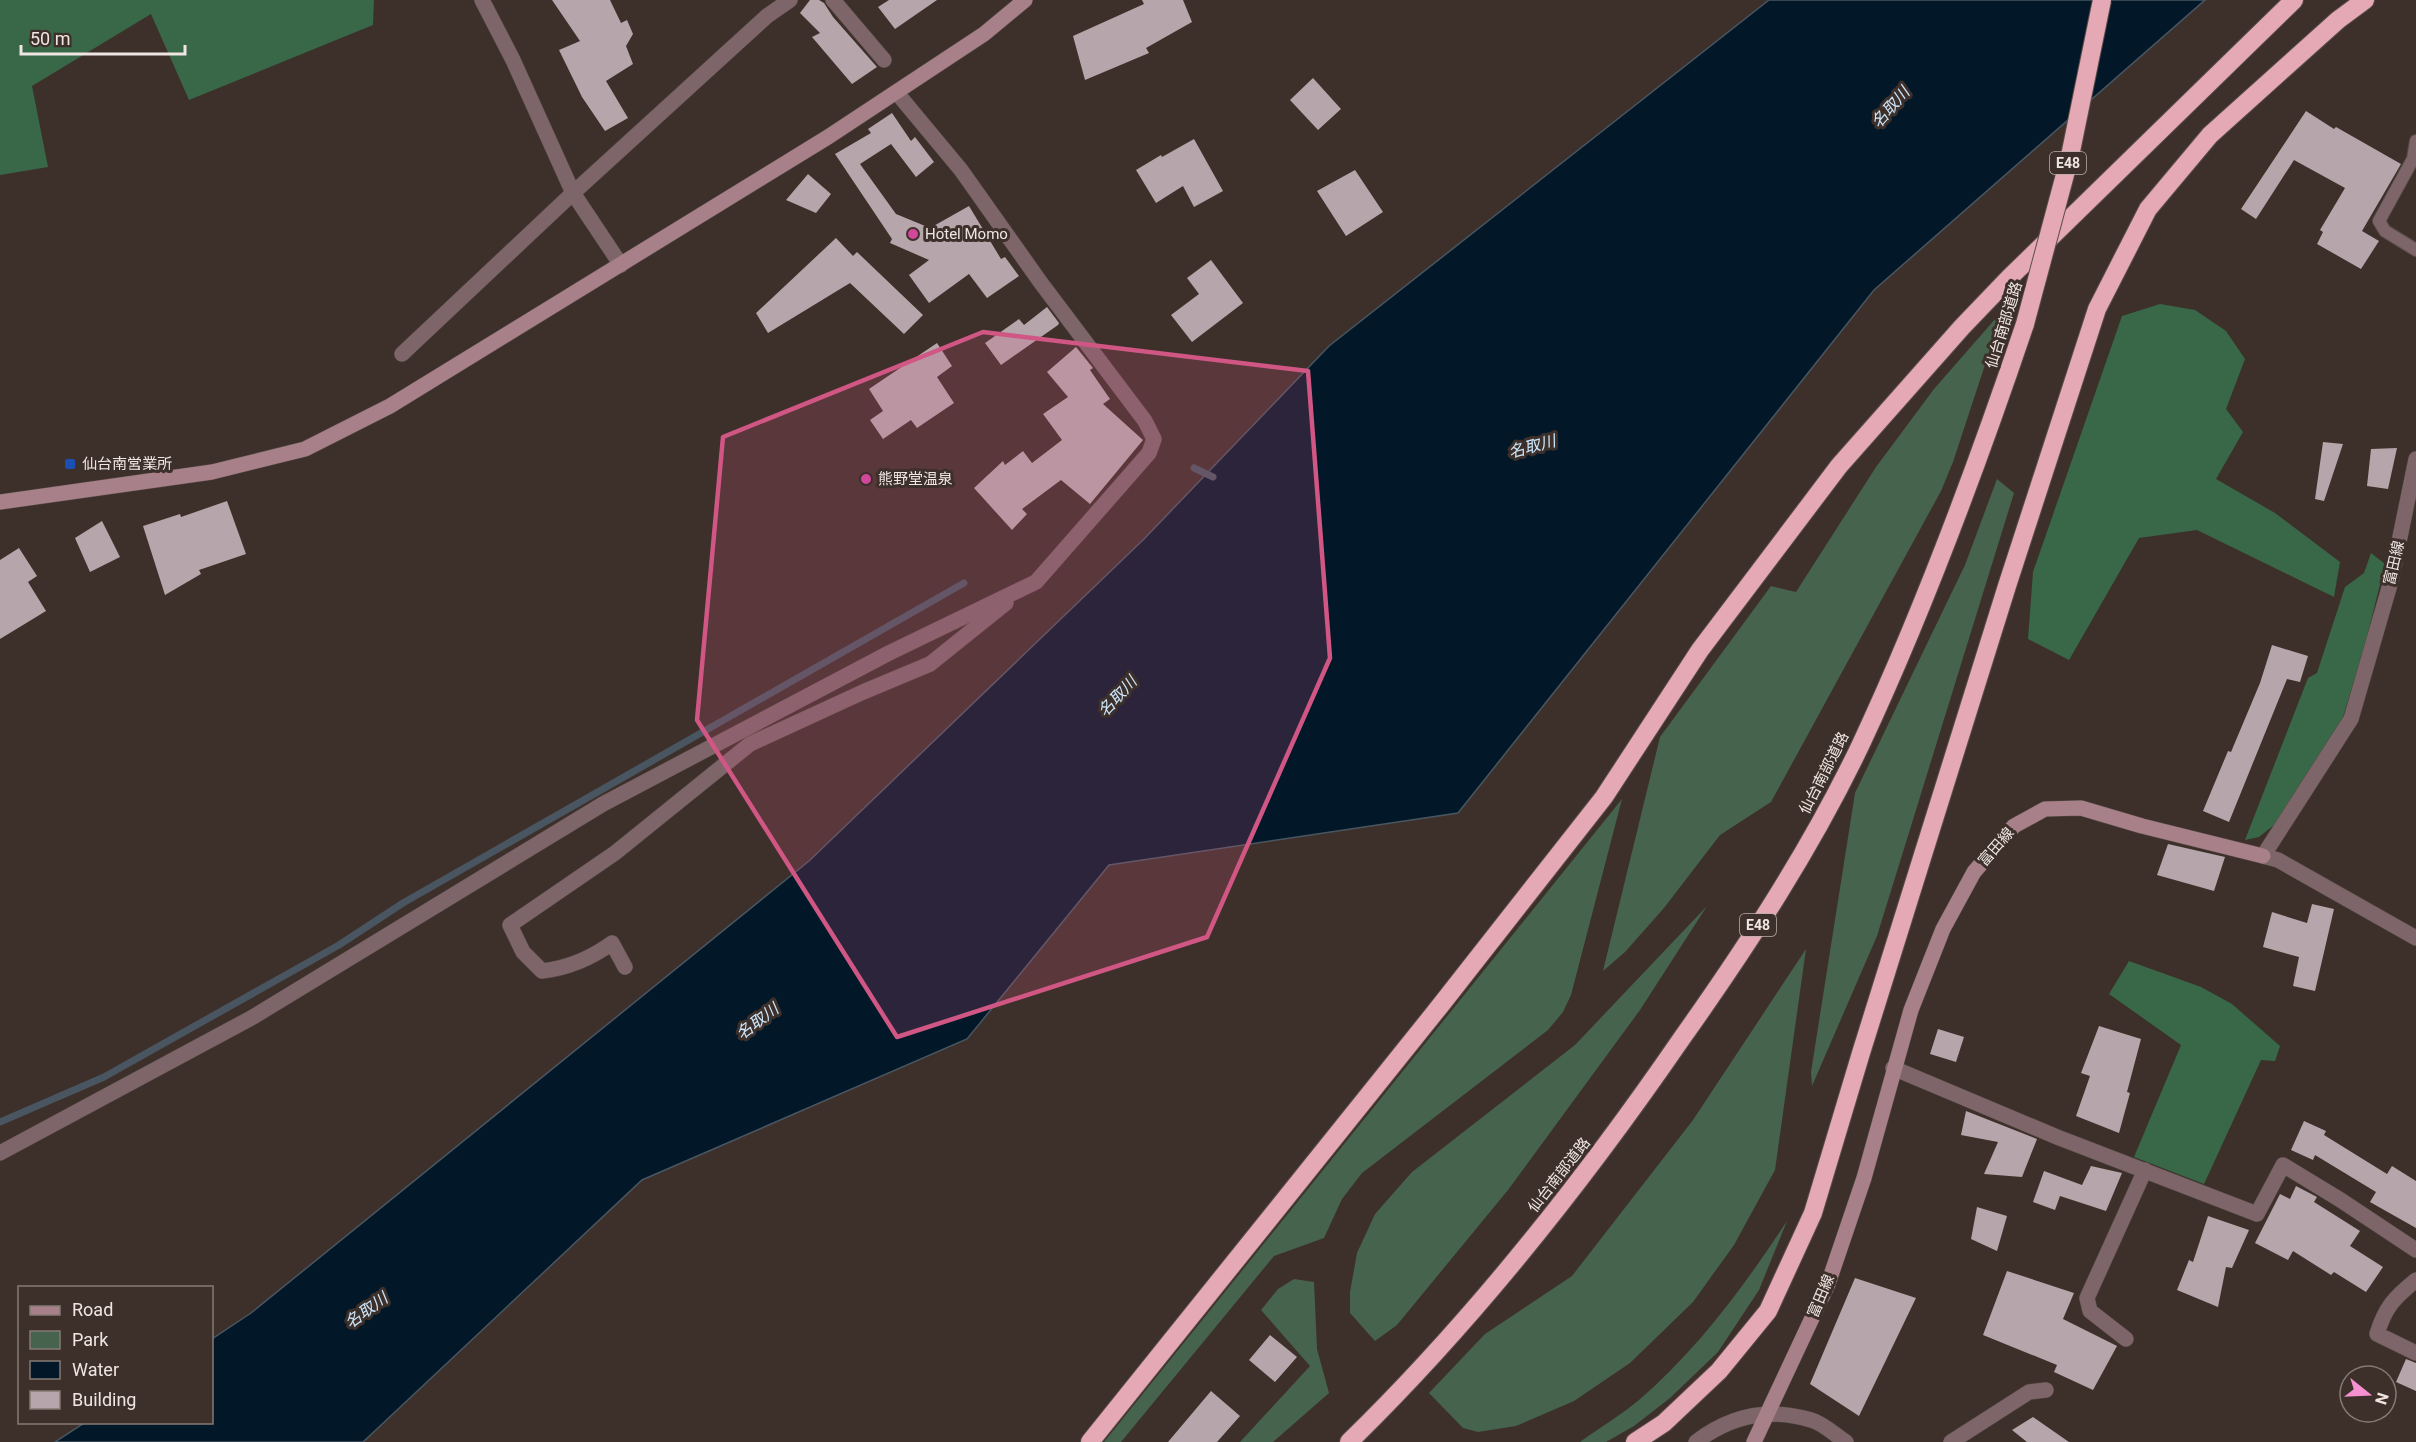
<svg xmlns="http://www.w3.org/2000/svg" width="2416" height="1442" font-family="Roboto,'Noto Sans JP',sans-serif">
  <style>
    .green { fill: #46634e }
    .forest { fill: #386847 }
    .water { fill: #021829; stroke: #495661; stroke-width: 1.5 }
    .lines { fill: none; stroke-linecap: round; stroke-linejoin: round }
    .stream { stroke: #495661; stroke-width: 7 }
    .building { fill: #b6a5ab }
    .lane-casing { stroke: #594d48; stroke-width: 14 }
    .street-casing { stroke: #594d48; stroke-width: 16 }
    .secondary-casing { stroke: #594d48; stroke-width: 16 }
    .highway-casing { stroke: #594d48; stroke-width: 20 }
    .lane { stroke: #7e656a; stroke-width: 12 }
    .street { stroke: #7e656a; stroke-width: 15 }
    .secondary { stroke: #a88089; stroke-width: 15 }
    .highway { stroke: #e5a8b5; stroke-width: 18 }
    .highway-bridge-casing { stroke: #594d48; stroke-width: 20; stroke-linecap: butt }
    .highway-bridge { stroke: #e5a8b5; stroke-width: 18 }
    .marked { fill: #d05684; fill-opacity: 0.2; stroke: #d05684; stroke-width: 4.5; stroke-linejoin: round }
    .hotel-dot { fill: #d1479c; stroke: #3d302a; stroke-width: 2 }
    .transit-dot { fill: #1a4fb4; stroke: #3d302a; stroke-width: 2 }
    .labels { text-anchor: middle; stroke-width: 6; stroke-linejoin: round; paint-order: stroke }
    .shield { fill: #3d302a; stroke: #baafac; stroke-width: 1.5 }
    .shield-label { font-size: 14px; font-weight: bold; fill: #efe6e3 }
    .poi-label { font-size: 15px; fill: #efe6e3; stroke: #3d302a; text-anchor: start }
    .street-label { font-size: 15px; fill: #efe6e3; stroke: #3d302a }
    .water-label { font-size: 16px; font-style: italic; fill: #cce7fd; stroke: #3d302a }
  </style>
  <rect width="100%" height="100%" fill="#3d302a"/>
  <path class="green" d="M2003 310 1953 462 1941 491 1771 802 1720 835 1664 908 1625 952 1603 971 1660 737 1771 586 1796 592 1876 467 1934 389Z
    M1997 479 2014 493 1877 936 1812 1086 1811 1072 1855 793 1965 565Z
    M1622 799 1571 995 1563 1012 1548 1030 1362 1173 1342 1199 1324 1238 1274 1256 1121 1442H1104Z
    M1707 906 1640 1010 1508 1190 1397 1325 1375 1341 1350 1313V1292L1357 1253 1375 1214 1412 1172 1575 1045Z
    M1806 949 1775 1170 1734 1245 1693 1302 1630 1363 1574 1401 1516 1426 1478 1432 1463 1428 1429 1393 1485 1334 1572 1276 1693 1120Z
    M1787 1221 1759 1290 1718 1352 1670 1398 1634 1426 1606 1442H1580C1599 1428 1621 1415 1639 1400 1698 1349 1745 1285 1787 1221Z
    M1294 1279 1314 1282 1317 1349 1329 1393 1273 1442H1240L1310 1366 1261 1310 1278 1289Z"/>
  <path class="forest" d="M0 0H374L373 25 189 100 151 14 32 86 48 167 0 175Z
    M2160 304 2195 310 2226 331 2245 359 2226 409 2243 432 2216 479 2275 513 2340 562 2334 597 2197 530 2139 538 2069 660 2028 639 2033 572 2122 316Z
    M2371 553 2385 564 2365 645 2342 720 2274 825 2259 837 2245 840 2308 678 2317 673 2345 587 2364 573Z
    M2129 961 2201 987 2232 1004 2280 1046 2275 1061 2261 1060 2204 1184 2134 1157 2181 1045 2109 994Z"/>
  <path class="water" d="M1769 0H2205L1874 290 1458 813 1109 865 967 1039 642 1180 363 1442H55L84 1423 212 1422V1339L251 1313 809 861 1144 539 1329 346Z"/>
  <g class="lines">
    <path class="stream" d="M1194 468 1213 477
      M0 1122 104 1077 339 945 403 903 964 583"/>
  </g>
  <path class="building" d="M552 0H610L621 23 627 20 633 34 626 46 633 64 606 81 628 118 605 131 582 97 559 50 580 41Z
    M810 0H819L824 3 833 17 877 67 852 84 812 37 820 33 800 13Z
    M889 0H937L895 29 878 7Z
    M1142 0H1183L1192 22 1146 48 1149 53 1085 80 1073 36 1144 4Z
    M1313 78 1341 109 1318 130 1290 100Z
    M2306 111 2334 129 2336 127 2401 164 2362 231 2379 241 2361 269 2317 244 2323 232 2320 230 2345 188 2294 160 2256 219 2241 209Z
    M892 113 911 141 915 137 934 162 916 177 891 144 860 164 896 214 930 228 969 206 1001 259 1005 257 1019 276 987 298 969 274 929 303 909 275 929 260 890 243 892 239 835 154 871 133 868 129Z
    M1194 139 1223 191 1194 207 1183 186 1156 203 1136 170 1161 155 1162 157Z
    M1355 170 1383 212 1346 236 1317 191Z
    M808 174 831 194 816 213 786 200Z
    M836 238 853 256 857 252 923 315 904 334 850 283 768 333 756 313Z
    M1211 260 1243 303 1192 342 1171 315 1199 294 1187 278Z
    M1047 307 1059 323 1058 325 1001 365 985 343 1019 319 1024 325Z
    M937 343 952 366 937 377 954 403 917 428 911 420 883 439 870 420 883 411 869 389Z
    M1076 347 1093 368 1090 370 1110 399 1103 404 1143 440 1090 504 1061 480 1022 509 1027 514 1012 530 974 488 1003 461 1005 465 1023 451 1032 463 1062 440 1043 414 1068 397 1047 372Z
    M2323 442 2343 444 2324 501 2315 499Z
    M2397 448 2388 489 2367 486 2371 449Z
    M227 501 246 554 199 570 201 574 165 595 143 526 180 514 181 517Z
    M102 521 120 557 90 572 75 538Z
    M19 548 37 576 28 582 46 611 0 639V560Z
    M2272 645 2308 656 2300 682 2287 679 2229 822 2203 811 2228 751 2231 752 2260 683Z
    M2168 844 2225 857 2214 891 2157 875Z
    M2312 904 2334 909 2315 991 2293 986 2299 957 2263 947 2272 912 2307 923Z
    M2099 1026 2141 1039 2127 1092 2130 1093 2119 1133 2076 1116 2090 1076 2081 1073Z
    M1938 1029 1964 1037 1956 1062 1930 1054Z
    M1966 1111 2037 1139 2022 1177 1984 1174 1998 1142 1961 1135Z
    M2304 1121 2326 1131 2324 1135 2387 1174 2392 1166 2416 1181V1228L2370 1202 2376 1192 2315 1155 2313 1160 2291 1150Z
    M2091 1166 2122 1173 2106 1211 2060 1196 2055 1210 2033 1202 2044 1171 2082 1185Z
    M2296 1186 2317 1197 2314 1202 2360 1231 2350 1246 2383 1267 2366 1292 2334 1272 2331 1275 2293 1251 2288 1260 2255 1243 2280 1194 2290 1199Z
    M1977 1207 2007 1216 1997 1251 1971 1239Z
    M2208 1216 2249 1230 2232 1268 2226 1267 2218 1307 2177 1290 2189 1260 2193 1262Z
    M2007 1271 2074 1293 2063 1319 2117 1346 2093 1390 2054 1372 2057 1365 1983 1335Z
    M1855 1278 1916 1298 1859 1416 1810 1384Z
    M1270 1335 1297 1357 1275 1382 1249 1360Z
    M2406 1359 2416 1363V1391L2396 1382Z
    M1211 1391 1240 1416 1217 1442H1168Z
    M2033 1417 2069 1442H2027L2012 1430Z"/>
  <g class="lines">
    <g class="lane-casing">
      <path id="lane" d="M2416 141 2413 159 2379 221 2385 231 2416 250"/>
    </g>
    <g class="street-casing">
      <path id="street" d="M482 0 513 60 573 193 767 16 790 0
        M833 0 884 60
        M402 354 573 193 621 265
        M2416 459 2391 581 2351 719 2263 856 2278 860 2416 938
        M625 967 612 943C590 959 569 968 542 971L523 952 510 925 615 853 750 744 863 692 930 664 1006 603
        M1893 1068 2057 1137 2257 1214 2283 1165 2339 1199 2416 1250
        M0 1153 253 1017 603 804 889 653 1036 582 1149 453 1154 439 1145 421 1041 283 961 170 897 93
        M2416 1280C2395 1297 2385 1307 2377 1334L2416 1353
        M2126 1339 2090 1311 2087 1298 2145 1170
        M1696 1442C1730 1416 1768 1407 1811 1420 1823 1423 1835 1435 1846 1442
        M1951 1442 2029 1392 2046 1390"/>
    </g>
    <g class="secondary-casing">
      <path id="secondary" d="M0 502 212 472 305 449 390 406 828 137 984 34 1025 0
        M1754 1442 1828 1284 1864 1178 1911 1010 1943 929 1974 872 2014 826 2045 809 2081 808 2142 826 2263 856"/>
    </g>
    <g class="highway-casing">
      <path id="highway" d="M1090 1442 1440 1006 1604 797 1700 650 1839 466 1962 327 2009 278 2294 0
        M1349 1442C1474 1320 1583 1182 1682 1038 1748 945 1812 847 1861 744 1925 607 1977 466 2025 324
        M1635 1442 1664 1423 1719 1371 1768 1311 1813 1213 1861 1053 2007 586 2097 309 2148 209 2210 135 2338 20 2365 0"/>
    </g>
    <use href="#lane" class="lane"/>
    <use href="#street" class="street"/>
    <use href="#secondary" class="secondary"/>
    <use href="#highway" class="highway"/>
    <g class="highway-bridge-casing">
      <path id="highway-bridge" d="M2025 324 2070 156 2102 0"/>
    </g>
    <use href="#highway-bridge" class="highway-bridge"/>
  </g>
  <path class="marked" d="M983 332 1308 371 1330 658 1207 937 897 1037 697 720 723 437Z"/>
  <g class="hotel-dot">
    <circle cx="913" cy="234" r="6"/>
    <circle cx="866" cy="479" r="6"/>
  </g>
  <rect class="transit-dot" x="64" y="458" width="12" height="12" rx="3"/>
  <g class="labels">
    <g class="shield">
      <rect x="2050" y="152" width="36" height="22" rx="4.5"/>
      <rect x="1740" y="914" width="36" height="22" rx="4.5"/>
    </g>
    <g class="shield-label">
      <text x="2068" y="168">E48</text>
      <text x="1758" y="930">E48</text>
    </g>
    <g class="poi-label">
      <text x="925" y="239">Hotel Momo</text>
      <text x="82" y="469">仙台南営業所</text>
      <text x="878" y="484">熊野堂温泉</text>
    </g>
    <g class="street-label">
      <text transform="translate(2004 325) rotate(-73)" y="5">仙台南部道路</text>
      <text transform="translate(2394 563) rotate(-77)" y="5">富田線</text>
      <text transform="translate(1824 773) rotate(-63)" y="5">仙台南部道路</text>
      <text transform="translate(1996 847) rotate(-49)" y="5">富田線</text>
      <text transform="translate(1559 1175) rotate(-52)" y="5">仙台南部道路</text>
      <text transform="translate(1821 1296) rotate(-67)" y="5">富田線</text>
    </g>
    <g class="water-label">
      <text transform="translate(1890 107) rotate(-49)" y="6">名取川</text>
      <text transform="translate(1532 446) rotate(-15)" y="6">名取川</text>
      <text transform="translate(1117 696) rotate(-47)" y="6">名取川</text>
      <text transform="translate(757 1021) rotate(-37)" y="6">名取川</text>
      <text transform="translate(366 1310) rotate(-36)" y="6">名取川</text>
    </g>
  </g>
  <rect x="18" y="1286" width="195" height="138" fill="#3d302a" stroke="#847974" stroke-width="1.5"/>
  <rect x="30" y="1306" width="30" height="9" fill="#a88089" stroke="#847974" stroke-width="1.5"/>
  <text x="72" y="1316" font-size="18" fill="#efe6e3">Road</text>
  <rect x="30" y="1331" width="30" height="18" fill="#46634e" stroke="#847974" stroke-width="1.5"/>
  <text x="72" y="1346" font-size="18" fill="#efe6e3">Park</text>
  <rect x="30" y="1361" width="30" height="18" fill="#021829" stroke="#847974" stroke-width="1.5"/>
  <text x="72" y="1376" font-size="18" fill="#efe6e3">Water</text>
  <rect x="30" y="1391" width="30" height="18" fill="#b6a5ab" stroke="#847974" stroke-width="1.5"/>
  <text x="72" y="1406" font-size="18" fill="#efe6e3">Building</text>
  <g transform="translate(2368 1394) rotate(108)"><circle r="28" fill="#3d302a" stroke="#847974" stroke-width="1.5"/>
  <path d="M0-4.5L10 22L0 15L-10 22Z" fill="#f690d0"/>
  <text y="-9" font-size="16" font-weight="bold" text-anchor="middle" fill="#efe6e3">N</text>
  </g>
  <path d="M21 45v9h164v-9" fill="none" stroke="#efe6e3" stroke-width="3"/>
  <text x="30" y="45" font-size="18" fill="#efe6e3" stroke="#3d302a" stroke-width="4.5" paint-order="stroke">50 m</text>
</svg>
